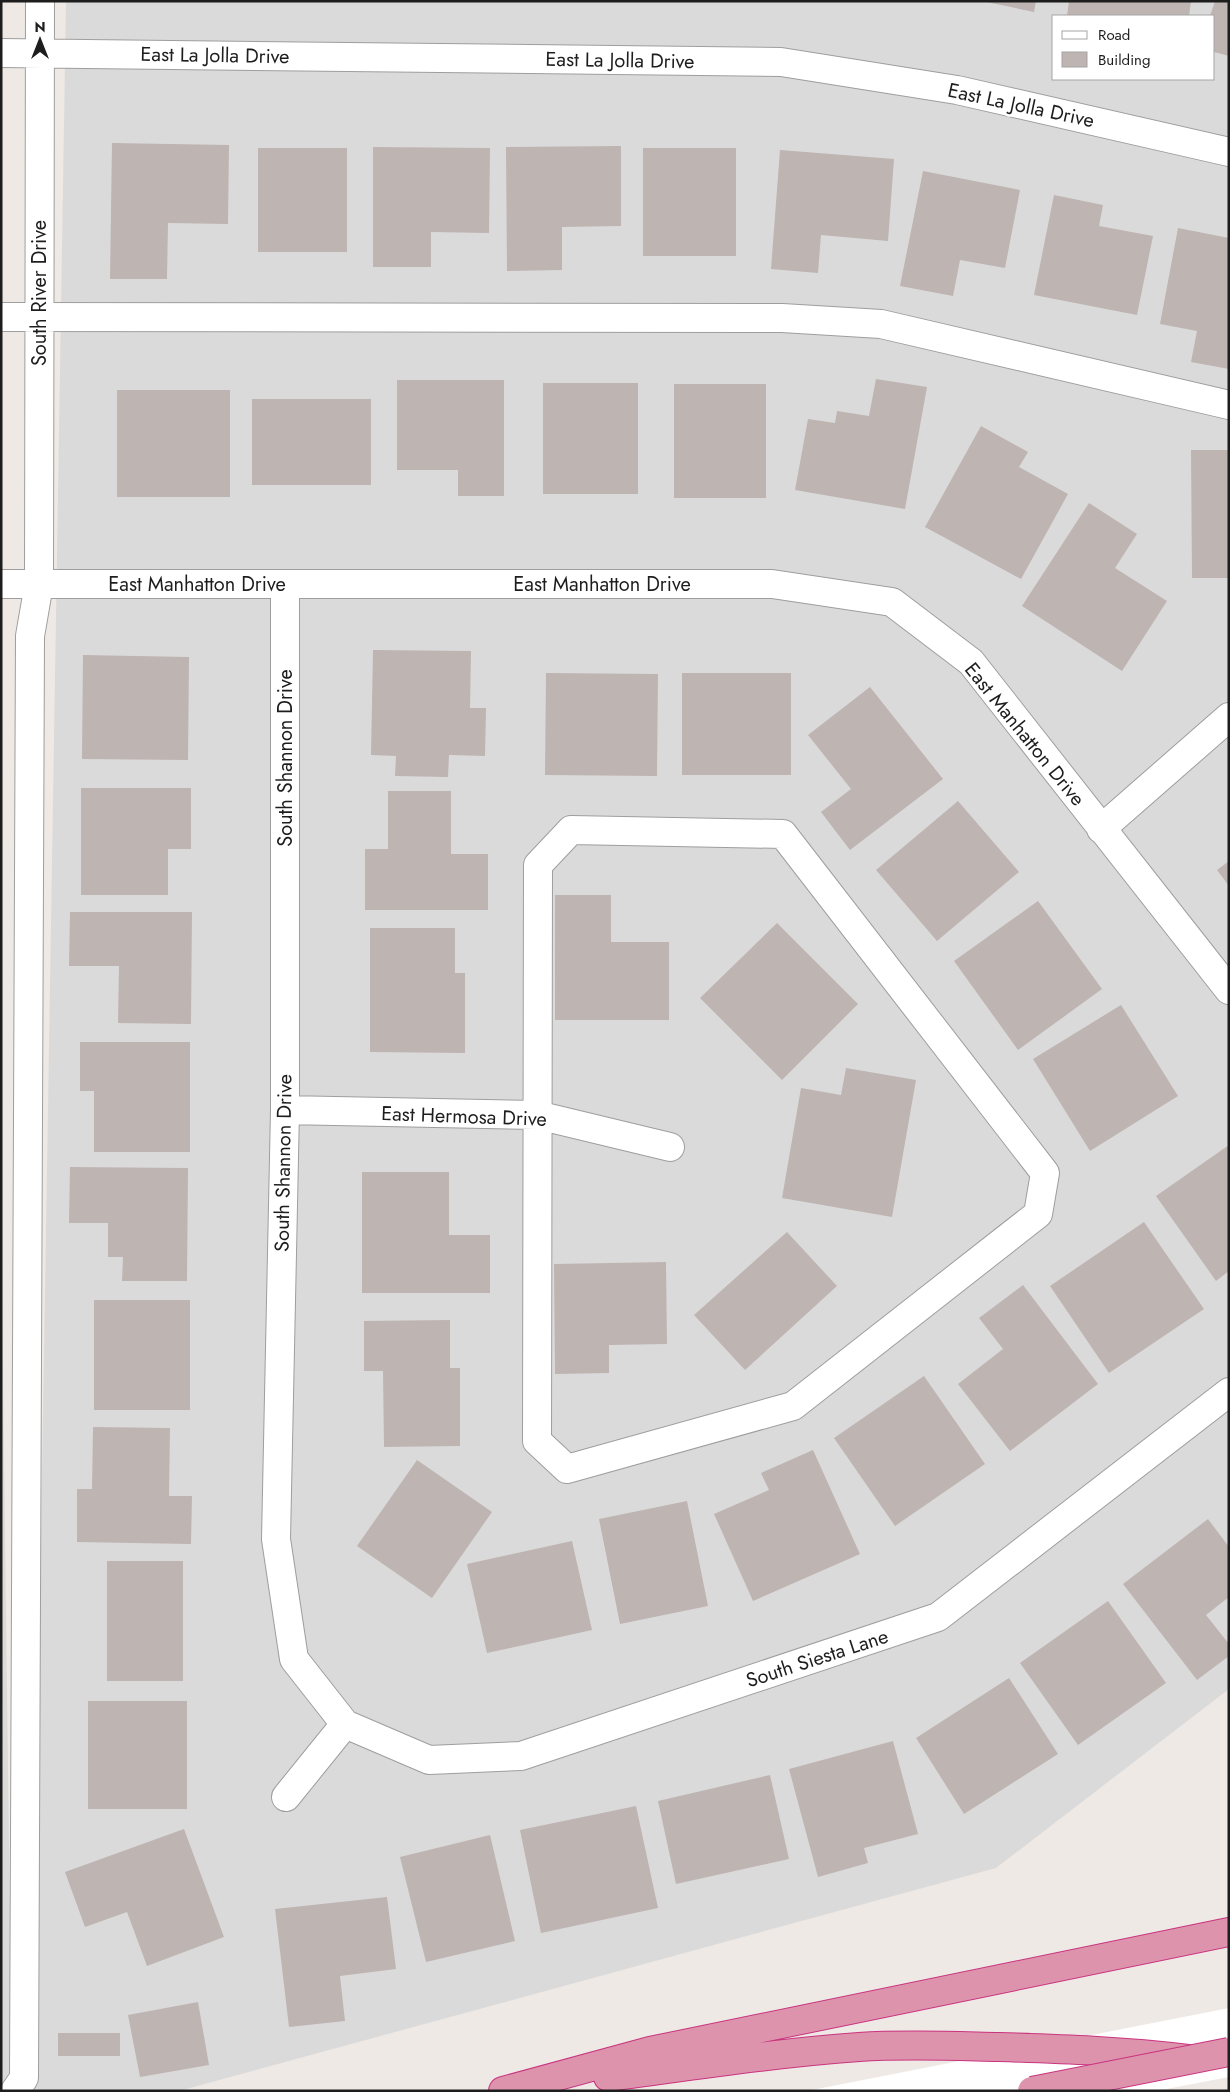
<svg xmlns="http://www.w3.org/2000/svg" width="1230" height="2092" font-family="Jost,sans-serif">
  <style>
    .residential { fill: #dbdadb; fill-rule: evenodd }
    .pier { fill: #fff }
    .building { fill: #beb4b1 }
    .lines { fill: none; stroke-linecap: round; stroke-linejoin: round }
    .minor-casing { stroke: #9e9e9e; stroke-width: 30 }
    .highway-casing { stroke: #c9347f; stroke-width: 30 }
    .minor { stroke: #fff; stroke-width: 28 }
    .highway { stroke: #de93ad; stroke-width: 28 }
    .highway-bridge-casing { stroke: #c9347f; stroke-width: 30; stroke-linecap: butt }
    .highway-bridge { stroke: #de93ad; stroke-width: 28 }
    .labels { text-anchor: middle; stroke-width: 5; stroke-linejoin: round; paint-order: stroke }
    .street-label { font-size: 20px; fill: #1d1d1d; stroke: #fff }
  </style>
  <rect width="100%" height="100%" fill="#eee9e4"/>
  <path class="residential" d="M66 1H1229V1689L996 1868 179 2091H32ZM1054 16H1214V79H1054Z
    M1 1221 12 2078 1 2086Z"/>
  <path class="pier" d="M1229 2008V2077L1156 2091H807Z"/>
  <path class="building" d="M982 1H1036L1034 12Z
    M1069 1H1191L1189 16H1067Z
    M1215 1H1229V56L1214 52V16H1210Z
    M112 143 229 145 228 224 168 223 167 279H110Z
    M621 146V226L562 227V270L507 271 506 147Z
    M373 147 490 148 489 233 431 232V267H373Z
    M258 148H347V252H258Z
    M643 148H736V256H643Z
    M780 150 894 159 888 241 821 235 818 273 771 269Z
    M923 171 1020 190 1005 268 960 260 953 296 900 286Z
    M1054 195 1103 205 1099 226 1153 236 1137 315 1034 295Z
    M1178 228 1229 238V369L1191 362 1197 331 1160 324Z
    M876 379 927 387 905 509 795 490 808 419 835 423 837 411 869 416Z
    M397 380H504V496H458V470H397Z
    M543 383H638V494H543Z
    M674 384H766V498H674Z
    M117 390H230V497H117Z
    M252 399H371V485H252Z
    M981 426 1028 452 1019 467 1068 494 1021 579 925 527Z
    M1191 450H1229V578H1192Z
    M1089 503 1137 534 1115 568 1167 601 1122 671 1022 606Z
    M373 650 471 651 470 708H486L485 756 449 755 448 777 395 776 396 756 371 755Z
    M83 655 189 657 188 760 82 759Z
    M546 673 658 674 657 776 545 775Z
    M682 673H791V775H682Z
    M870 687 943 779 850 850 821 812 851 789 808 735Z
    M81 788H191V849H168V895H81Z
    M388 791H451V854H488V910H365V849H388Z
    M958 801 1019 872 937 941 876 870Z
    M1229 861V886L1217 870Z
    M555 895H611V942H669V1020H555Z
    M1038 901 1102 989 1018 1050 954 961Z
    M70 912H192L191 1024 118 1023 119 966H69Z
    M777 923 858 1004 782 1080 700 998Z
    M370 928H455V973H465V1053L370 1052Z
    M1121 1005 1178 1096 1090 1151 1033 1059Z
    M80 1042H190V1152H94V1091H80Z
    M846 1068 916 1080 892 1217 782 1198 801 1088 841 1095Z
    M1229 1145V1271L1216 1281 1156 1196Z
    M70 1167 188 1168 187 1281H122L123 1257H108V1223H69Z
    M362 1172H449V1235H490V1293H362Z
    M1144 1222 1204 1309 1109 1373 1050 1286Z
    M787 1232 837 1286 745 1370 694 1315Z
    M666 1262 667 1344 609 1345V1373L555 1374 554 1264Z
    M1023 1285 1098 1384 1010 1451 958 1384 1003 1349 979 1318Z
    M94 1300H190V1410H94Z
    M450 1320V1368H460V1446L384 1447 383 1371H364V1321Z
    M924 1376 985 1464 895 1526 834 1438Z
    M93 1427 170 1428 169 1496H192L191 1544 77 1542V1489H92Z
    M813 1450 860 1554 753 1601 714 1514 769 1490 761 1473Z
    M417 1460 492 1512 432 1598 357 1546Z
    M687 1501 708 1606 620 1624 599 1519Z
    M1208 1519 1229 1547V1597L1206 1615 1229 1644V1656L1197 1680 1123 1584Z
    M572 1541 592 1630 487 1653 467 1564Z
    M107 1561H183V1681H107Z
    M1108 1601 1166 1683 1078 1745 1020 1663Z
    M1009 1678 1058 1754 964 1814 916 1738Z
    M88 1701H187V1809H88Z
    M893 1741 918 1834 864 1848 868 1863 818 1877 789 1769Z
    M770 1775 789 1859 676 1884 658 1801Z
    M636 1806 658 1908 541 1933 520 1830Z
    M184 1829 224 1937 147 1966 127 1912 85 1927 65 1872Z
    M490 1835 515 1941 426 1962 400 1857Z
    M387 1897 396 1969 340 1976 345 2021 289 2027 275 1909Z
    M198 2002 209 2065 140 2077 128 2015Z
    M58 2033H120V2056H58Z"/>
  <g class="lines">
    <g class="minor-casing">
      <path id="minor" d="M1 53 781 62 957 90 1229 152
        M1 317 782 318 881 324 1229 405
        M1 584H772L892 602 971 662 1229 990
        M285 584V1110L276 1539 294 1659 345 1724 429 1760 521 1756 938 1617 1229 1392
        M1101 829 1229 717
        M571 830 783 834 1045 1173 1038 1214 793 1406 567 1469 537 1441 538 865Z
        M285 1110 537 1115 670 1147
        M286 1797 345 1724
        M15 2091 24 2078 30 636 39 584 40 1"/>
    </g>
    <g class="highway-casing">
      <path id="highway" d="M608 2077C691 2066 775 2053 859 2047 906 2044 953 2046 999 2047 1062 2049 1125 2051 1188 2059
        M503 2091 650 2051 1229 1932"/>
    </g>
    <use href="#minor" class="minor"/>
    <use href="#highway" class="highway"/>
    <g class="highway-bridge-casing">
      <path id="highway-bridge" d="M1032 2091 1229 2052"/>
    </g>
    <use href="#highway-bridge" class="highway-bridge"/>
  </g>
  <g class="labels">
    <g class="street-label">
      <text transform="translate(215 55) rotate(1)" y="7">East La Jolla Drive</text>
      <text transform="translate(620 60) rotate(1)" y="7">East La Jolla Drive</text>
      <text transform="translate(1021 105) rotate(12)" y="7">East La Jolla Drive</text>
      <text transform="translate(39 293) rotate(-90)" y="7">South River Drive</text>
      <text x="197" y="591">East Manhatton Drive</text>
      <text x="602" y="591">East Manhatton Drive</text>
      <text transform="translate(1025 734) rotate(51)" y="7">East Manhatton Drive</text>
      <text transform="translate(285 758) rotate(-90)" y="7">South Shannon Drive</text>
      <text transform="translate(464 1116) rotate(2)" y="7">East Hermosa Drive</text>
      <text transform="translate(283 1163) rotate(-89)" y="7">South Shannon Drive</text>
      <text transform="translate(817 1658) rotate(-18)" y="7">South Siesta Lane</text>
    </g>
  </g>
  <rect width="1230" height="2092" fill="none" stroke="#1d1d1d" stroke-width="5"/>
  <rect x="1052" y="15" width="162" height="65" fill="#ffffff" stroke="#a5a5a5"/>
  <rect x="1062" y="31" width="25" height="8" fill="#ffffff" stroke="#a5a5a5"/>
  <text x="1098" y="40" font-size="15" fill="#1d1d1d">Road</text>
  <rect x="1062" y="52" width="25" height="15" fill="#beb4b1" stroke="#a5a5a5"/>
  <text x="1098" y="65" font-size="15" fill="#1d1d1d">Building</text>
  <g transform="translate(40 40)" stroke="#ffffff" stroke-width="4" paint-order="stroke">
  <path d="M0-4L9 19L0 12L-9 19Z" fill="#1d1d1d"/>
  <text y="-8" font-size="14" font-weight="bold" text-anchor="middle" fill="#1d1d1d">N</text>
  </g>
</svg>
